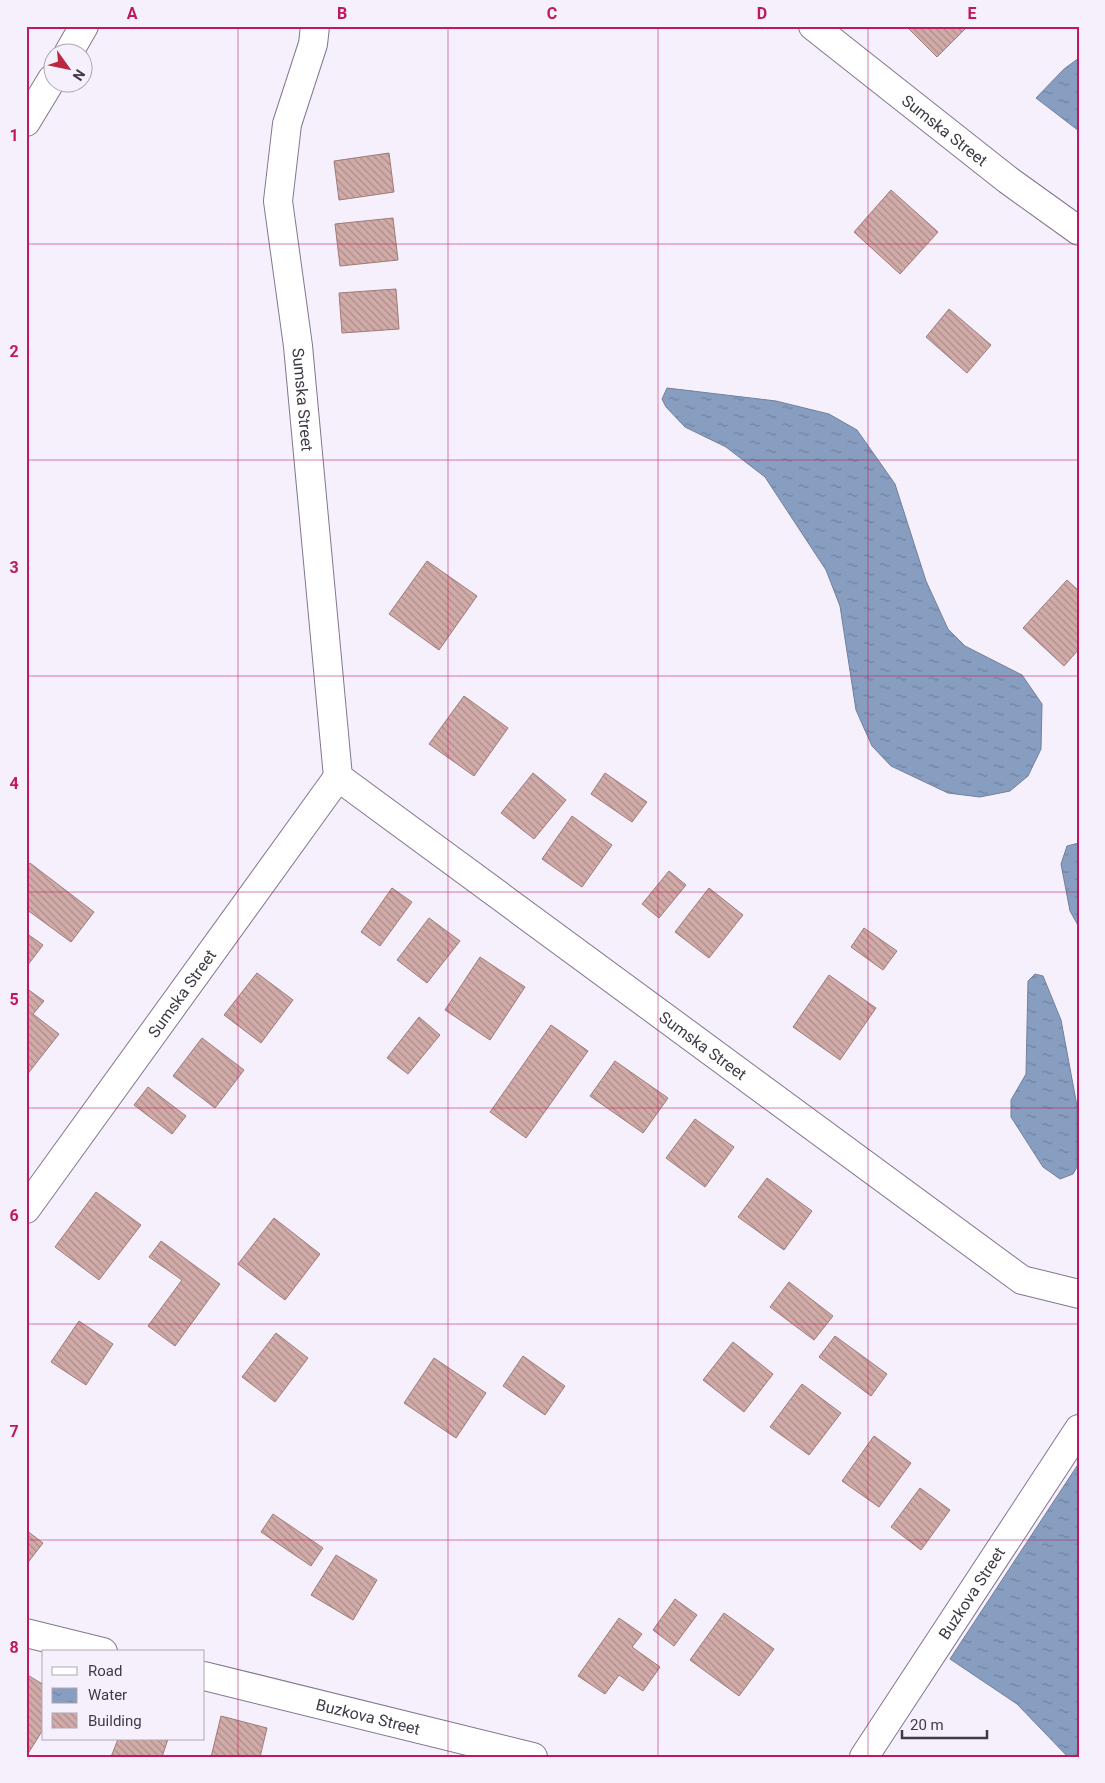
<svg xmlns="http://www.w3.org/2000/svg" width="1105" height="1783" font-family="Roboto,sans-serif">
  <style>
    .water { fill: url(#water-ripples); stroke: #72809c }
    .building { fill: url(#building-back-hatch); stroke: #9f7b78 }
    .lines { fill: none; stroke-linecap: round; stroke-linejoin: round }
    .minor-casing { stroke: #847591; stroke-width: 30 }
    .minor { stroke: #fff; stroke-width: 28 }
    .grid { fill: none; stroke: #c2185b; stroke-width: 1; stroke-opacity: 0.55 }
    .labels { text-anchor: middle; stroke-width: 4.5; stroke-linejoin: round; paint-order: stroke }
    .street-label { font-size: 16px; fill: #403a46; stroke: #f6effc }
    .neatline { fill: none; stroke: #c2185b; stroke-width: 2 }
    .grid-label { font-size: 16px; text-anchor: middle; font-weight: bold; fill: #c2185b }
  </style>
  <defs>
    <pattern id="water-ripples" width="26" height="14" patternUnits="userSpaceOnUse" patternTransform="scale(1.25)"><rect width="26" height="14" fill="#879ec1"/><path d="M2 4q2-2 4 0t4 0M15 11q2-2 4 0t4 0" fill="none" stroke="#70829f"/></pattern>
    <pattern id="building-back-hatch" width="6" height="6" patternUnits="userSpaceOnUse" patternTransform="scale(1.25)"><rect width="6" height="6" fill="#d1aba8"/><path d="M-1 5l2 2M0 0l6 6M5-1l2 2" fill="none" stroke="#ab8c8b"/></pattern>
  </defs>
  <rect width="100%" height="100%" fill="#f6effc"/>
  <path class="water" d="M1079 58V131L1036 98 1064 69Z
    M667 388 776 401 829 414 857 430 895 484 926 581 948 629 965 646 1022 675 1042 704 1041 749 1028 776 1010 791 980 797 948 793 891 766 872 746 856 710 840 606 826 570 765 477 726 447 685 427 666 407 662 399Z
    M1079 843V927L1070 911 1061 864 1067 846Z
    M1035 974 1043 976 1061 1020 1077 1106V1167L1073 1174 1060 1179 1043 1167 1011 1117V1100L1026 1074 1028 981Z
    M1079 1463V1757H1068L1017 1704 950 1659Z"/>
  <path class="building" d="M906 26H962L965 29 937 57Z
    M389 153 394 192 339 200 334 161Z
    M891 190 938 232 900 274 854 232Z
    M393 218 398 260 340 266 335 224Z
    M396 289 399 329 342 333 339 293Z
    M949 309 991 345 967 373 926 337Z
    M427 561 477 596 439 650 389 614Z
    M1067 580 1079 591V649L1064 666 1023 628Z
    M464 696 508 728 474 776 429 744Z
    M533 773 566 800 534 839 501 813Z
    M605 773 647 802 632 822 591 794Z
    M572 816 612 845 582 887 542 859Z
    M30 863 94 912 71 942 26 909V868Z
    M669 871 686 885 659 918 642 904Z
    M392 888 412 902 380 946 361 932Z
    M709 888 743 915 709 958 675 932Z
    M429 918 460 941 427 983 397 960Z
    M864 928 897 951 883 970 851 947Z
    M26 933 43 945 27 966H26Z
    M480 957 525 987 490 1040 445 1010Z
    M257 973 293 1000 261 1043 224 1015Z
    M829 975 876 1008 840 1060 793 1027Z
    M26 988 44 1001 33 1014 59 1034 26 1076Z
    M419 1017 440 1035 408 1074 387 1058Z
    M551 1025 588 1051 526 1138 490 1112Z
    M202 1038 244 1070 215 1108 173 1076Z
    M615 1061 668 1098 643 1133 590 1096Z
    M148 1087 186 1116 172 1134 134 1105Z
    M695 1119 734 1147 705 1187 666 1158Z
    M767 1178 812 1211 784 1250 738 1217Z
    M96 1192 141 1225 99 1280 55 1247Z
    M274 1218 320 1254 285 1300 238 1264Z
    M161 1241 220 1284 175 1346 148 1326 182 1280 149 1257Z
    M789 1282 833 1316 814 1340 770 1307Z
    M79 1321 113 1344 86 1385 51 1362Z
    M276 1333 308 1358 275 1402 242 1377Z
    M835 1336 887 1374 871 1396 819 1357Z
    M733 1342 773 1374 744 1412 703 1380Z
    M523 1356 565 1386 545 1415 503 1386Z
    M434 1358 486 1393 456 1438 404 1403Z
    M802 1384 841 1413 809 1455 770 1427Z
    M874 1436 911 1463 879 1507 842 1481Z
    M920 1488 950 1510 921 1550 891 1527Z
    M273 1514 323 1548 311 1566 261 1532Z
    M26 1530 43 1543 26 1565Z
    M336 1555 377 1580 353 1620 311 1595Z
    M675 1599 697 1615 674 1646 653 1630Z
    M724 1613 774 1649 739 1696 690 1660Z
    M619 1618 642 1634 632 1647 660 1667 643 1691 619 1675 605 1694 578 1676Z
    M26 1674 44 1685V1728L29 1752 26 1750Z
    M221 1716 267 1728 260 1757H211Z
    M118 1739H168L162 1757H111Z"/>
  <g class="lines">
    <g class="minor-casing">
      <g id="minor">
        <path id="s1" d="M315 26 313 44 287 124 278 201 298 346 338 777"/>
        <path id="s2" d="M813 26 1008 180 1079 231"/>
        <path d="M69 52 84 26"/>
        <path d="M26 122 52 79"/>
        <path id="s3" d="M26 1209 338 777 1022 1280 1079 1294"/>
        <path d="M26 1633 103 1652"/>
        <path id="s4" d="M204 1676 533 1757"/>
        <path id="s5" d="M864 1757 1079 1429"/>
      </g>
    </g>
    <use href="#minor" class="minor"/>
  </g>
  <path class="grid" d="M238 26V1757M448 26V1757M658 26V1757M868 26V1757M26 244H1079M26 460H1079M26 676H1079M26 892H1079M26 1108H1079M26 1324H1079M26 1540H1079"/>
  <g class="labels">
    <g class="street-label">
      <text dy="6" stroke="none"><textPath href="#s2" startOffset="168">Sumska Street</textPath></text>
      <text dy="6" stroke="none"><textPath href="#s1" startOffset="380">Sumska Street</textPath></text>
      <text dy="6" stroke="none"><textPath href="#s3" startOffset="266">Sumska Street</textPath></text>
      <text dy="6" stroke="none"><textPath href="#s3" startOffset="986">Sumska Street</textPath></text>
      <text dy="6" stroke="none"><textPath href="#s5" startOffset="196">Buzkova Street</textPath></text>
      <text dy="6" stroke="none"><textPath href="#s4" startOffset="169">Buzkova Street</textPath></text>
    </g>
  </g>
  <rect width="1105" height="1783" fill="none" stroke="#f6effc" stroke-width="55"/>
  <rect x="42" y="1650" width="162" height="90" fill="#f6effc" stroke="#ada7b3"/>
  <rect x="52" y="1667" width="25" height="8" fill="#ffffff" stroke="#ada7b3"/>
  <text x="88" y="1676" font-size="15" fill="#403a46">Road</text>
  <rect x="52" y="1688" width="25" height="15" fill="url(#water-ripples)" stroke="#ada7b3"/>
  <text x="88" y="1700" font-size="15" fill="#403a46">Water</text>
  <rect x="52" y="1713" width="25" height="15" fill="url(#building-back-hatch)" stroke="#ada7b3"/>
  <text x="88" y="1726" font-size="15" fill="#403a46">Building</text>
  <g transform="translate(68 68) rotate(123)"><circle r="24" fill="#f6effc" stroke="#ada7b3"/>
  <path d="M0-4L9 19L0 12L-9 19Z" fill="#b92840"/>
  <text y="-8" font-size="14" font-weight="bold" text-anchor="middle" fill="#403a46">N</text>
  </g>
  <path d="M902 1730v8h85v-8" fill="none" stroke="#403a46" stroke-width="2.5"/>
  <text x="910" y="1730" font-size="15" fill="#403a46" stroke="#f6effc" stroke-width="4" paint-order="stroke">20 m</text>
  <rect x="28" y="28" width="1050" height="1728" class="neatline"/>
  <g class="grid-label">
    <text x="132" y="19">A</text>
    <text x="342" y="19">B</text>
    <text x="552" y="19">C</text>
    <text x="762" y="19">D</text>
    <text x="972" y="19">E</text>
    <text x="14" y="141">1</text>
    <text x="14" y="357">2</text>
    <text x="14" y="573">3</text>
    <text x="14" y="789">4</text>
    <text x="14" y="1005">5</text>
    <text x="14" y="1221">6</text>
    <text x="14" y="1437">7</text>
    <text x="14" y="1653">8</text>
  </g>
</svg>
